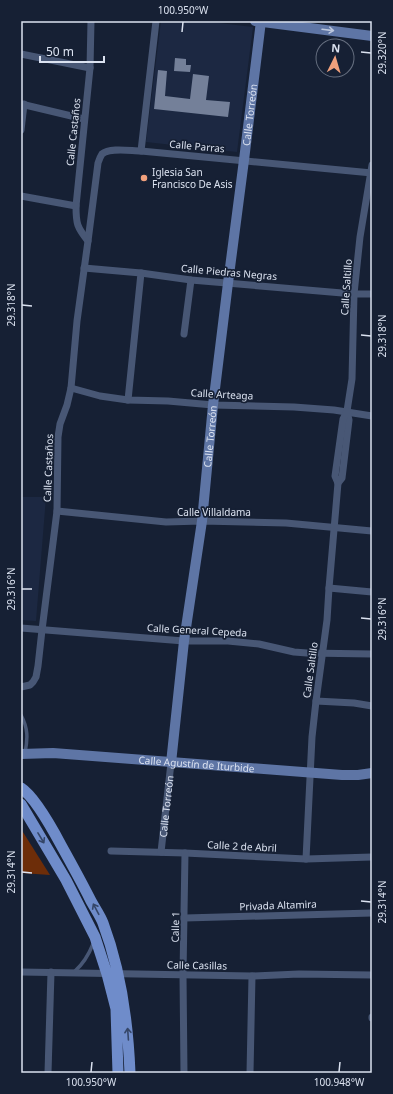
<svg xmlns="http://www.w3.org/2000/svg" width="393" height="1094" font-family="'Noto Sans',sans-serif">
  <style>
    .built { fill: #1c2842 }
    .green { fill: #6d2d09 }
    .building { fill: #748099 }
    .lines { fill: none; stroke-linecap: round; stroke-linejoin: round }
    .lane { stroke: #485775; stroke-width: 3.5 }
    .street { stroke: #485775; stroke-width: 7 }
    .secondary { stroke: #5e75a5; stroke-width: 10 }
    .primary { stroke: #6f8cca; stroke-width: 11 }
    .oneway { stroke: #bcc7dd }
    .oneway2 { stroke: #354668 }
    .ticks { fill: none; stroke: #dbe2f0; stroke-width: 1.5 }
    .poi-dot { fill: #f1a17d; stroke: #162034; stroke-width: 1.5 }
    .labels { text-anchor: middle; stroke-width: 3.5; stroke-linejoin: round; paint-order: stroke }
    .street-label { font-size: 10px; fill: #dbe2f0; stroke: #162034 }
    .poi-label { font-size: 10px; fill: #dbe2f0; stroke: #162034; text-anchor: start }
    .neatline { fill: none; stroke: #dbe2f0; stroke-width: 1.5 }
    .ticks-label { font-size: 10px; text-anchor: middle; fill: #dbe2f0 }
  </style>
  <rect width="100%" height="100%" fill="#162034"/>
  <path class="built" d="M161 21H202L253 27 237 152 146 142Z
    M21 497H46L36 621 21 620Z"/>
  <path class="green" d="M21 829 50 875 21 873Z"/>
  <path class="building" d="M175 58 186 59V65H191L190 72 174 71Z
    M158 70 167 71 165 96 190 99 193 74 209 76 206 100 230 102 228 117 154 109Z"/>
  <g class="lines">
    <path class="lane" d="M21 715C28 728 28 738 25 753
      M75 971C83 964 89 954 93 944"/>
    <g class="street">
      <path d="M21 54 90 68"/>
      <path d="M21 104 84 119"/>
      <path d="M21 130 24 104"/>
      <path d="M141 151 156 21"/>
      <path d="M21 196 76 206"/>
      <path d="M88 241 98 163C99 160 100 157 102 154 110 147 131 151 141 151L372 173"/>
      <path d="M84 268 141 273 191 280 354 294H372"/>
      <path d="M184 334 191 280"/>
      <path d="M71 388 100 396 128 400 168 401 213 405 294 407 334 410 372 416"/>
      <path d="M128 400 141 273"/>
      <path d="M338 483 342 478 349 420 347 411 352 379 354 294 360 237 372 165"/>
      <path d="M57 511 166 522 202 521 286 523 372 531"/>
      <path d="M329 588 372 592"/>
      <path d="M21 628 184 641H228L259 644 294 652 307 653 372 654"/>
      <path d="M21 687 30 685 33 682 36 677 38 666 42 630 57 511 58 437 60 424 67 405 71 388 77 321 88 241C77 227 76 224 76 206L90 68 91 21"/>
      <path d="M316 701 354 703 372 706"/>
      <path d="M111 851 185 853 306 859 372 857"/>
      <path id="s1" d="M161 852 171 763"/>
      <path d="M306 859 312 737 316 701 327 620 329 588 338 483 335 476 343 419 347 411"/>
      <path d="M185 918 372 913"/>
      <path d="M21 972 252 976 299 974 372 975"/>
      <path d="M372 1017V1018"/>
      <path d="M48 1073 51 972"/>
      <path d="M184 1073 183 974 185 853"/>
      <path d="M250 1073 252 976"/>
    </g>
    <g class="secondary">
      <path d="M255 21 372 36"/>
      <path id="s2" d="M21 754 53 753 342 775H358L372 773"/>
      <path id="s3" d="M171 763 184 641 202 521 213 405 228 283 244 160 261 21"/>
    </g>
    <path class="primary" d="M21 788C35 797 53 830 61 845 71 863 81 881 90 899 94 907 100 915 103 923 121 971 128 1022 130 1073
      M21 804 66 880 95 937 107 974 116 1009 118 1073"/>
  </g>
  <defs><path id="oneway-shaft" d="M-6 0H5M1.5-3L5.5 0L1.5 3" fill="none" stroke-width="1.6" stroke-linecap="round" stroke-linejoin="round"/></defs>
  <use class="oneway" href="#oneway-shaft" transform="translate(328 30) rotate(7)"/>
  <g class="oneway2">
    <use href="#oneway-shaft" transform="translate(41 838) rotate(59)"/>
    <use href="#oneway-shaft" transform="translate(96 909) rotate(-118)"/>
    <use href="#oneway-shaft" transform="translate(128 1034) rotate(-94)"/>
  </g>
  <path class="ticks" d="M182 32 183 22M361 52 371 53M22 305 32 306M361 335 371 336M22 589H32M361 618 371 619M22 872 32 873M361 901 371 902M91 1072 92 1062M339 1072 340 1062"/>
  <circle class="poi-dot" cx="144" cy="178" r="4"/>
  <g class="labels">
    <g class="street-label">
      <text dy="4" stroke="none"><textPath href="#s3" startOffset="653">Calle Torreón</textPath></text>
      <text transform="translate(73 132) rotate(-84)" y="4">Calle Castaños</text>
      <text transform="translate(197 146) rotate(5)" y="4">Calle Parras</text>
      <text transform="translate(229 272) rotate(5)" y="4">Calle Piedras Negras</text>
      <text transform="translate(346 287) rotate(-86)" y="4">Calle Saltillo</text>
      <text transform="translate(222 394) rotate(3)" y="4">Calle Arteaga</text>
      <text dy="4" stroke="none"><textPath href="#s3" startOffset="329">Calle Torreón</textPath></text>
      <text transform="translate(48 468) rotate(-88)" y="4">Calle Castaños</text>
      <text x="214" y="516">Calle Villaldama</text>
      <text transform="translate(197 630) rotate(3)" y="4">Calle General Cepeda</text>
      <text transform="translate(310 670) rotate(-82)" y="4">Calle Saltillo</text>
      <text dy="4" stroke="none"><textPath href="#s2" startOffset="176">Calle Agustín de Iturbide</textPath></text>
      <text dy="4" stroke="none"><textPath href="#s1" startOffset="46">Calle Torreón</textPath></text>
      <text transform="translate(242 846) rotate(3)" y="4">Calle 2 de Abril</text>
      <text transform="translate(278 905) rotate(-2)" y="4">Privada Altamira</text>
      <text transform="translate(175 927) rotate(-89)" y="4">Calle 1</text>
      <text transform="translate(197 965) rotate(1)" y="4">Calle Casillas</text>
    </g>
    <g class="poi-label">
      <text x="152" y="176">Iglesia San<tspan x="152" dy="12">Francisco De Asis</tspan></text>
    </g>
  </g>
  <rect width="393" height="1094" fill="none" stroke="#162034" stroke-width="44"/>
  <g transform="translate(335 58) rotate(5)"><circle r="19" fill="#162034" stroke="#656e7f"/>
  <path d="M0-3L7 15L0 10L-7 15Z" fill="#f1a17d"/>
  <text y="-6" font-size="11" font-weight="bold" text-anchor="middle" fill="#dbe2f0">N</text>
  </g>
  <path d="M40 56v6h64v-6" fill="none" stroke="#dbe2f0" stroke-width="2"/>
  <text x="46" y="56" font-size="12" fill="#dbe2f0" stroke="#162034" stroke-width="3" paint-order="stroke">50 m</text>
  <rect x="22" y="22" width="349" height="1050" class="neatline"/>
  <g class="ticks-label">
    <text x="183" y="14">100.950°W</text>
    <text transform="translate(382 53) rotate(-90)" y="4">29.320°N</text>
    <text transform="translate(11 305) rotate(-90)" y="4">29.318°N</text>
    <text transform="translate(382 336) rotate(-90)" y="4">29.318°N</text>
    <text transform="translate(11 589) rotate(-90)" y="4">29.316°N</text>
    <text transform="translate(382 619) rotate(-90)" y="4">29.316°N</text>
    <text transform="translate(11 872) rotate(-90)" y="4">29.314°N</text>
    <text transform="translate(382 902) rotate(-90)" y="4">29.314°N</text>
    <text x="91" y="1086">100.950°W</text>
    <text x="339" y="1086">100.948°W</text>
  </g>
</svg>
